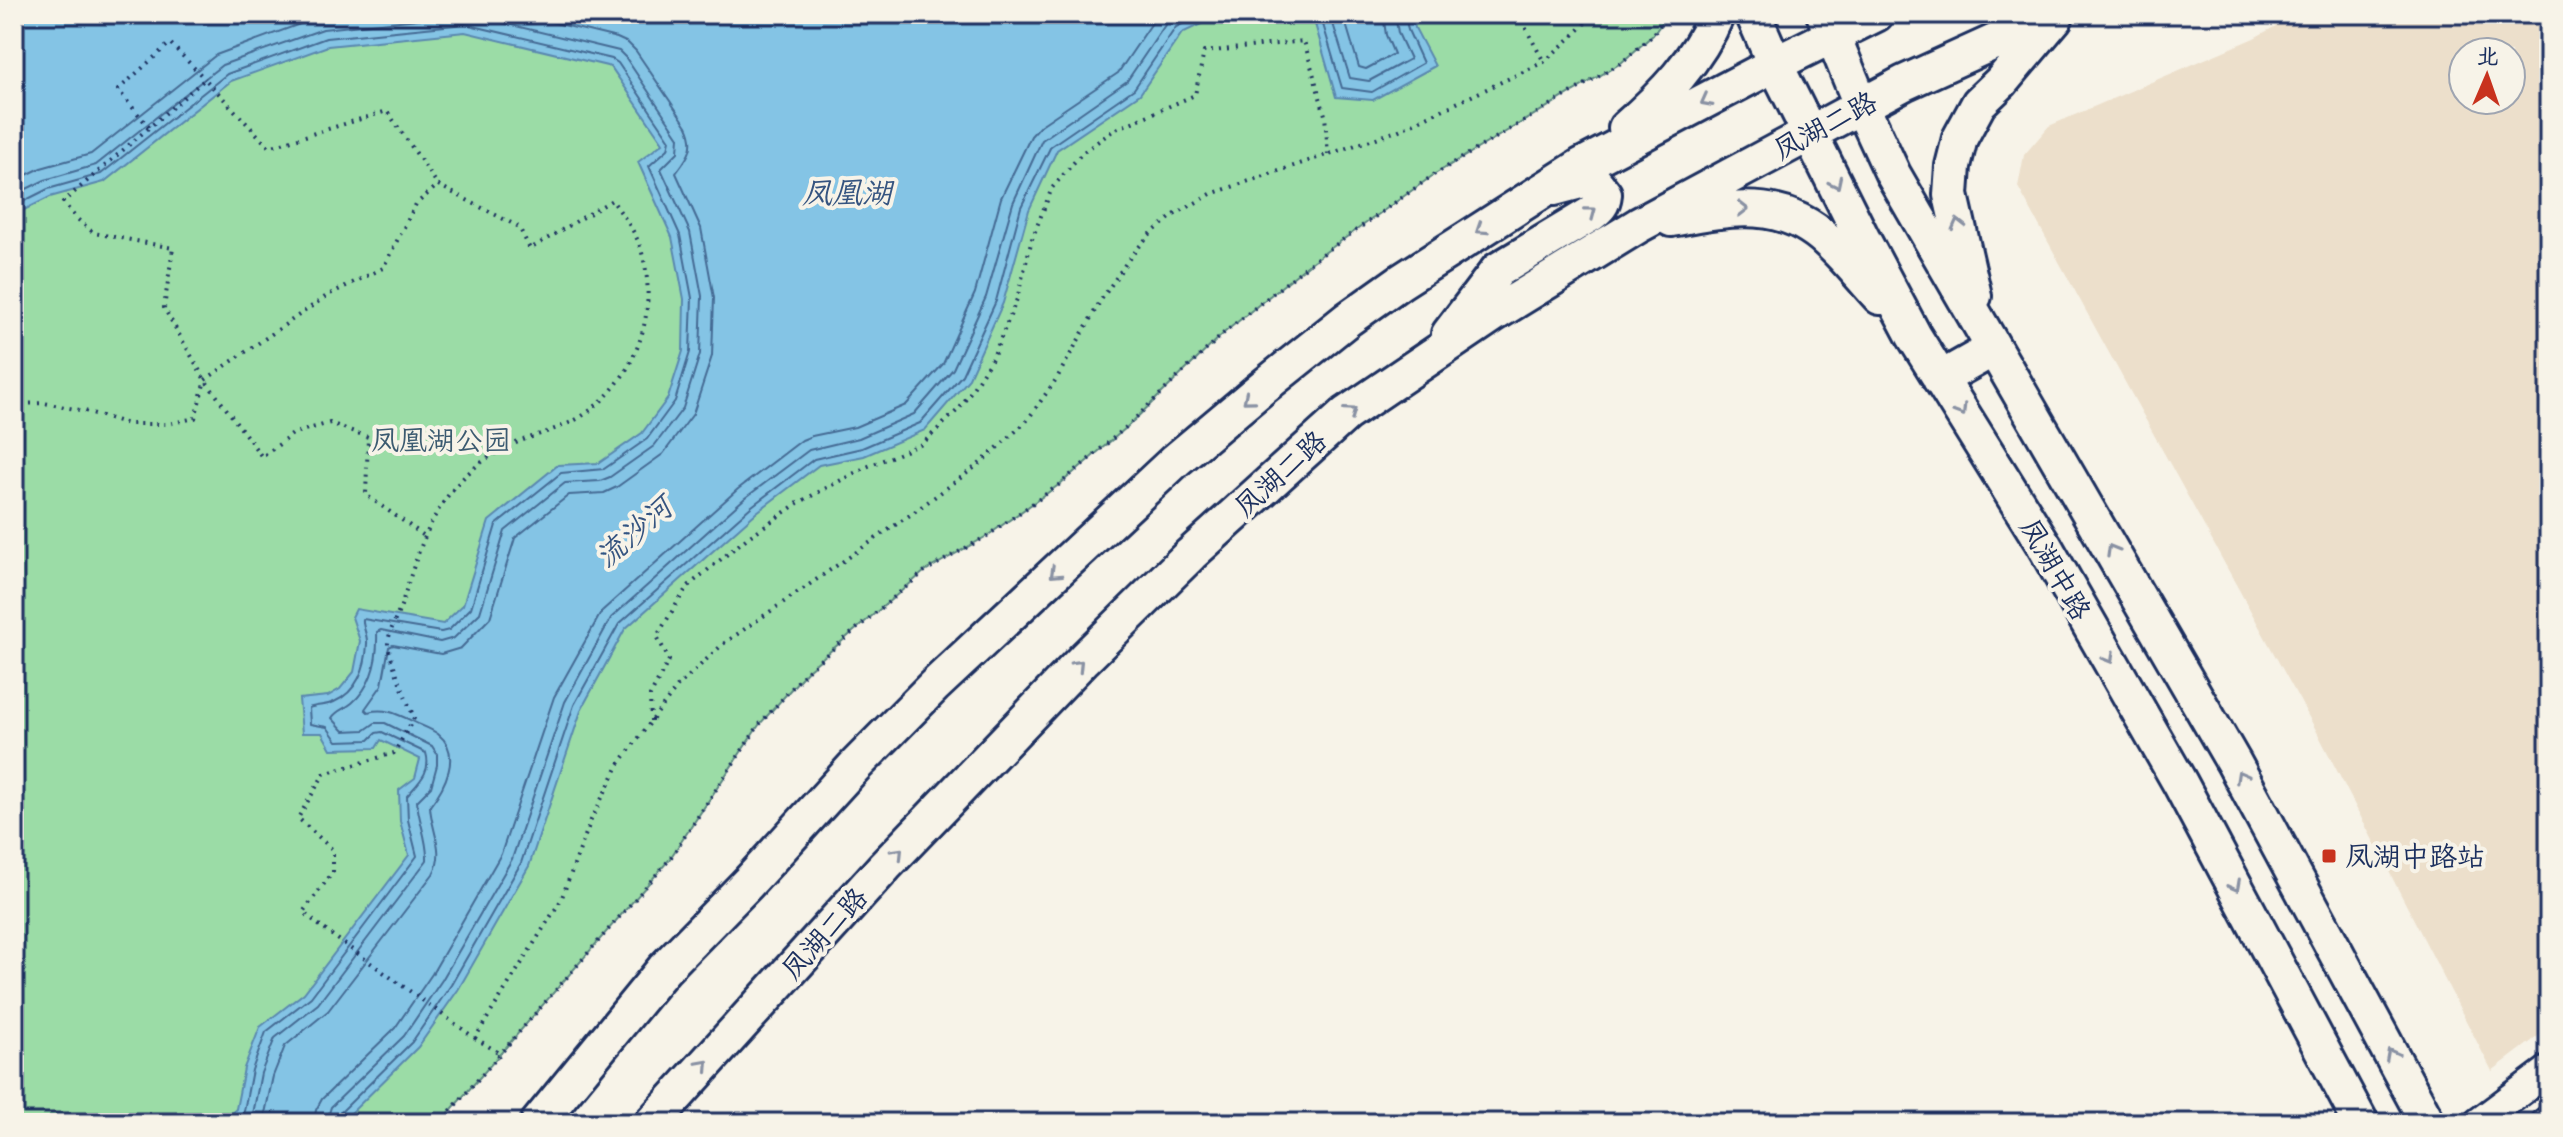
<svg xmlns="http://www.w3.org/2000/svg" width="2563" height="1137" font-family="Delius,'LXGW WenKai TC',sans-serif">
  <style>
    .built { fill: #ecdfcb; fill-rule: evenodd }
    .green { fill: #9bdca6; stroke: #5b8682; stroke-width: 2 }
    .water { fill: #84c4e5; stroke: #5a88af; stroke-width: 2 }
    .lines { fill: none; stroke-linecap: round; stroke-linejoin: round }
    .shore { stroke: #456b94; stroke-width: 2 }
    .minor-casing { stroke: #1b2f5e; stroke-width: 34 }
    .tertiary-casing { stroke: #1b2f5e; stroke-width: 40 }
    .path { stroke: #1b2f5e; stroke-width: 4; stroke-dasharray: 2 6; stroke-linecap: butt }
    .minor { stroke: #f7f3e8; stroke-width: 28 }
    .tertiary { stroke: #f7f3e8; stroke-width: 34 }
    .oneway { stroke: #8991a3 }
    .poi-dot { fill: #c8321e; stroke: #f7f3e8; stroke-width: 3 }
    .labels { text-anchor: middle; stroke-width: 8; stroke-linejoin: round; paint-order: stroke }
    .street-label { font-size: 28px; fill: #1b2f5e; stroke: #f7f3e8 }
    .park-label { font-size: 28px; fill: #3b5a70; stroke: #f7f3e8 }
    .poi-label { font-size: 28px; fill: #1b2f5e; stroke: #f7f3e8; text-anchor: start }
    .water-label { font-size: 30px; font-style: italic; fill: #355480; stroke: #f7f3e8 }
  </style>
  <rect width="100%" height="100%" fill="#f7f3e8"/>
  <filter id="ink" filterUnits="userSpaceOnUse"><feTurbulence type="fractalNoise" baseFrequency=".0125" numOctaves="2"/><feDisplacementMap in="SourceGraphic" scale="16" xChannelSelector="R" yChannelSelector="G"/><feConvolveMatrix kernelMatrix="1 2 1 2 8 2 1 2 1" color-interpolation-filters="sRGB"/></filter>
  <g filter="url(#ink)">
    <path class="built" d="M2298 14H2549V1028L2492 1071 2316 730 2018 187 2024 155 2049 126 2254 38ZM2463 52H2511V100H2463Z"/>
    <path class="green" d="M14 14H1668L1653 35 1621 63 1435 174 1313 261 1225 332 1126 428 1060 484 987 536 925 571 808 670 759 725 669 860 440 1123H14Z"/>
    <path class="water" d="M14 14H1222L1182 33 1140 94 1057 150 1029 210 1003 303 968 380 925 430 864 456 819 465 757 512 625 629 582 708 529 866 458 990 418 1047 341 1123H220L236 1109 244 1068 260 1027 304 993 409 855 400 821 399 790 415 778 420 759 381 740 376 748 331 749 322 733H302L299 699 328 696 340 689 354 672 360 641 352 617 356 609 443 624 463 605 489 521 558 465 599 463 642 433 668 398 683 351 684 299 672 237 638 162 663 143 611 67 465 32 328 46 231 81 104 182 50 197 14 215Z
      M1250 14H1412L1415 28 1435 66 1373 100 1336 97 1315 24Z"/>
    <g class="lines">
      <path class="shore" d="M1303 14 1317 16 1322 21 1342 88 1372 92 1423 63 1408 30 1405 14
        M1330 14 1350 78 1369 81 1410 59 1398 33 1395 14
        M1343 14 1359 67 1366 69 1394 54 1386 35 1383 14
        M14 181 41 168 91 154 216 55 319 17 345 14
        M14 195 45 180 96 165 222 65 323 29 466 14 619 51 626 58 679 137 678 152 661 169 690 232 702 296 700 354 683 408 654 446 610 477 600 481 565 483 505 531 480 613 454 638 440 642 381 630 377 632C378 658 373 685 352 703 345 709 337 710 332 718L344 731 365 730 375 723H385L432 746 437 754V765L431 787 417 801C418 820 428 840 427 860L318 1004 275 1038 261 1073 253 1114 248 1123
        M14 206 48 189 101 174 227 74 326 38 465 24 612 59 618 63 670 140 668 149 649 166 680 235 692 298 690 352 675 401 647 439 604 469 561 473 496 525 471 608 449 630 441 632 363 619C362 627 368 635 367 644 366 668 357 692 334 702 326 706 316 705 309 708L310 724 327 727 337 741 369 740 376 733 382 732 426 753C432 772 418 783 407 796L408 820 417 856 311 997 266 1032 252 1070 244 1111 232 1123
        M263 1123 273 1076 285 1046 328 1011 433 874C446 851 431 830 430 806 444 788 463 754 438 734 430 728 419 725 410 720 395 713 385 708 368 712L365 709 382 685 389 647 393 645 441 654 461 648 490 618 515 538 569 495 604 493 617 487 663 454 693 414 712 356 714 298 701 228 676 173C688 157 697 147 687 126L636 51 628 43 617 38 518 14
        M314 1123 316 1110 322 1099 395 1028 432 974 501 854 554 697 602 611 738 489 802 440 812 436 855 427 906 405 943 364 975 293 1001 198 1031 136 1041 125 1118 73 1158 14
        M326 1123 331 1107 404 1036 442 980 512 859 565 702 611 618 745 498 809 450 859 438 914 414 953 369 986 297 1013 203 1042 140 1127 81 1167 22 1179 14
        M336 1123 339 1114 412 1042 451 985 521 863 574 705 619 624 752 506 814 459 862 448 920 423 962 375 996 301 1021 207 1051 146 1134 89 1176 27 1203 14"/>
      <g class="minor-casing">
        <path id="minor" d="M2478 1123 2549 1070
          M2545 1123 2549 1120"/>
      </g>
      <g class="tertiary-casing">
        <path id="tertiary" d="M1753 14 1775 64 1863 240 1914 336 2044 545 2180 783 2361 1123
          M1824 14 1862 107 1893 174 2234 763 2428 1123
          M1626 128C1663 96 1698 60 1717 14
          M1671 219C1729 208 1782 197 1829 242 1847 258 1863 279 1880 297
          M1974 296 1951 195 1953 166 1960 138 1979 103 2001 82 2055 18
          M1449 334 1498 270 1591 214C1599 208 1603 204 1604 194L1594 181 1584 180 1554 188
          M1940 379 1993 349
          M538 1123 664 969 748 883 854 767 934 686 1176 460 1263 387 1348 319 1400 282 1581 166 1775 64 1876 14
          M652 1123 885 866 1084 659 1191 554 1346 414 1494 314 1639 225 1904 83 2056 14"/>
      </g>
      <path class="path" d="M1518 14 1544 62
        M149 127 118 90 170 43 205 79
        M14 404 44 403 85 411 128 424H168L195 418 205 380 328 295 383 268 416 204 438 185
        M423 535 366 495 368 437 330 423 294 433 262 457 205 380 164 308 173 248 94 233 76 218 63 202 205 79 269 147 387 111 438 185 519 227 530 249 612 200C621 213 632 227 638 241 662 303 640 376 585 414 559 432 523 436 496 453 437 487 421 542 402 603 398 615 389 631 388 643 387 652 409 705 414 718L394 753 324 774 298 818 333 850V872L303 912 329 933 475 1038 561 900 591 820 619 764 677 687 723 644 910 515 978 465 1026 422 1057 378 1101 300 1128 260 1149 235 1174 215 1211 194 1397 131 1544 62 1579 30 1593 14
        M651 721 650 696 669 660 657 636 687 587 747 538 798 503 864 468 922 444 960 408 993 357 1017 299 1032 239 1052 188 1082 153 1114 130 1195 95 1204 52 1304 41 1325 115 1328 154
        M475 1038 501 1054
        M440 1123 669 860 759 725 808 670 925 571 987 536 1060 484 1125 428 1225 332 1313 261 1435 174 1621 63 1653 35 1668 14"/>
      <use href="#minor" class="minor"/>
      <use href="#tertiary" class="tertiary"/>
    </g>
    <defs><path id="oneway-chevron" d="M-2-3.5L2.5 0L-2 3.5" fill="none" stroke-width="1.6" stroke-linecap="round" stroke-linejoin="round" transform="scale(2)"/></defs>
    <g class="oneway">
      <use href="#oneway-chevron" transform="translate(1706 101) rotate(152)"/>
      <use href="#oneway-chevron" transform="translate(1836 183) rotate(64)"/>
      <use href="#oneway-chevron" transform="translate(1743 209) rotate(1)"/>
      <use href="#oneway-chevron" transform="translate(1591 212) rotate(-37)"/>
      <use href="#oneway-chevron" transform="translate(1958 224) rotate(-104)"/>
      <use href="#oneway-chevron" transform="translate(1481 229) rotate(147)"/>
      <use href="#oneway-chevron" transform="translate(1248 399) rotate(140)"/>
      <use href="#oneway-chevron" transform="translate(1961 411) rotate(58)"/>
      <use href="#oneway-chevron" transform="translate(1351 412) rotate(-36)"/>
      <use href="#oneway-chevron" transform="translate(2112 550) rotate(-120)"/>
      <use href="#oneway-chevron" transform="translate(1055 573) rotate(137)"/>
      <use href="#oneway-chevron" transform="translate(2109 658) rotate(60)"/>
      <use href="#oneway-chevron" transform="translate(1078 665) rotate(-46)"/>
      <use href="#oneway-chevron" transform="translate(2241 776) rotate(-119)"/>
      <use href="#oneway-chevron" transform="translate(898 853) rotate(-46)"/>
      <use href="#oneway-chevron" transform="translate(2235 886) rotate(62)"/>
      <use href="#oneway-chevron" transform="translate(2391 1054) rotate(-118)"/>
      <use href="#oneway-chevron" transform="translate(704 1065) rotate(-48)"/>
    </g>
  </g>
  <rect class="poi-dot" x="2321" y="848" width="16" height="16" rx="4"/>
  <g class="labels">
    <g class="street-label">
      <text transform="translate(1825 125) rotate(-28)" y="10">凤湖二路</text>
      <text transform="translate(1280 473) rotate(-42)" y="10">凤湖二路</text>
      <text transform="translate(2056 569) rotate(60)" y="10">凤湖中路</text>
      <text transform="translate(824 933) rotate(-48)" y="10">凤湖二路</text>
    </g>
    <g class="park-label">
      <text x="441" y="450">凤凰湖公园</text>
    </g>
    <g class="poi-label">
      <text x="2345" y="866">凤湖中路站</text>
    </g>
    <g class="water-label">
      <text x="847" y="203">凤凰湖</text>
      <text transform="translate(634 532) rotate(-41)" y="10">流沙河</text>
    </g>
  </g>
  <rect width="2563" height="1137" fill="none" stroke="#f7f3e8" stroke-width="48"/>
  <rect x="24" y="24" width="2515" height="1089" fill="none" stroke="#1b2f5e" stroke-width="3" filter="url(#ink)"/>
  <g transform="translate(2487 76) rotate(2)"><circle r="38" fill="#f7f3e8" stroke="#9fa5b1" stroke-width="2"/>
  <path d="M0-6L14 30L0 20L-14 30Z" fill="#c8321e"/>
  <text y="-12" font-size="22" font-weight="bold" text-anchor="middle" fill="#1b2f5e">北</text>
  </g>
</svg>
